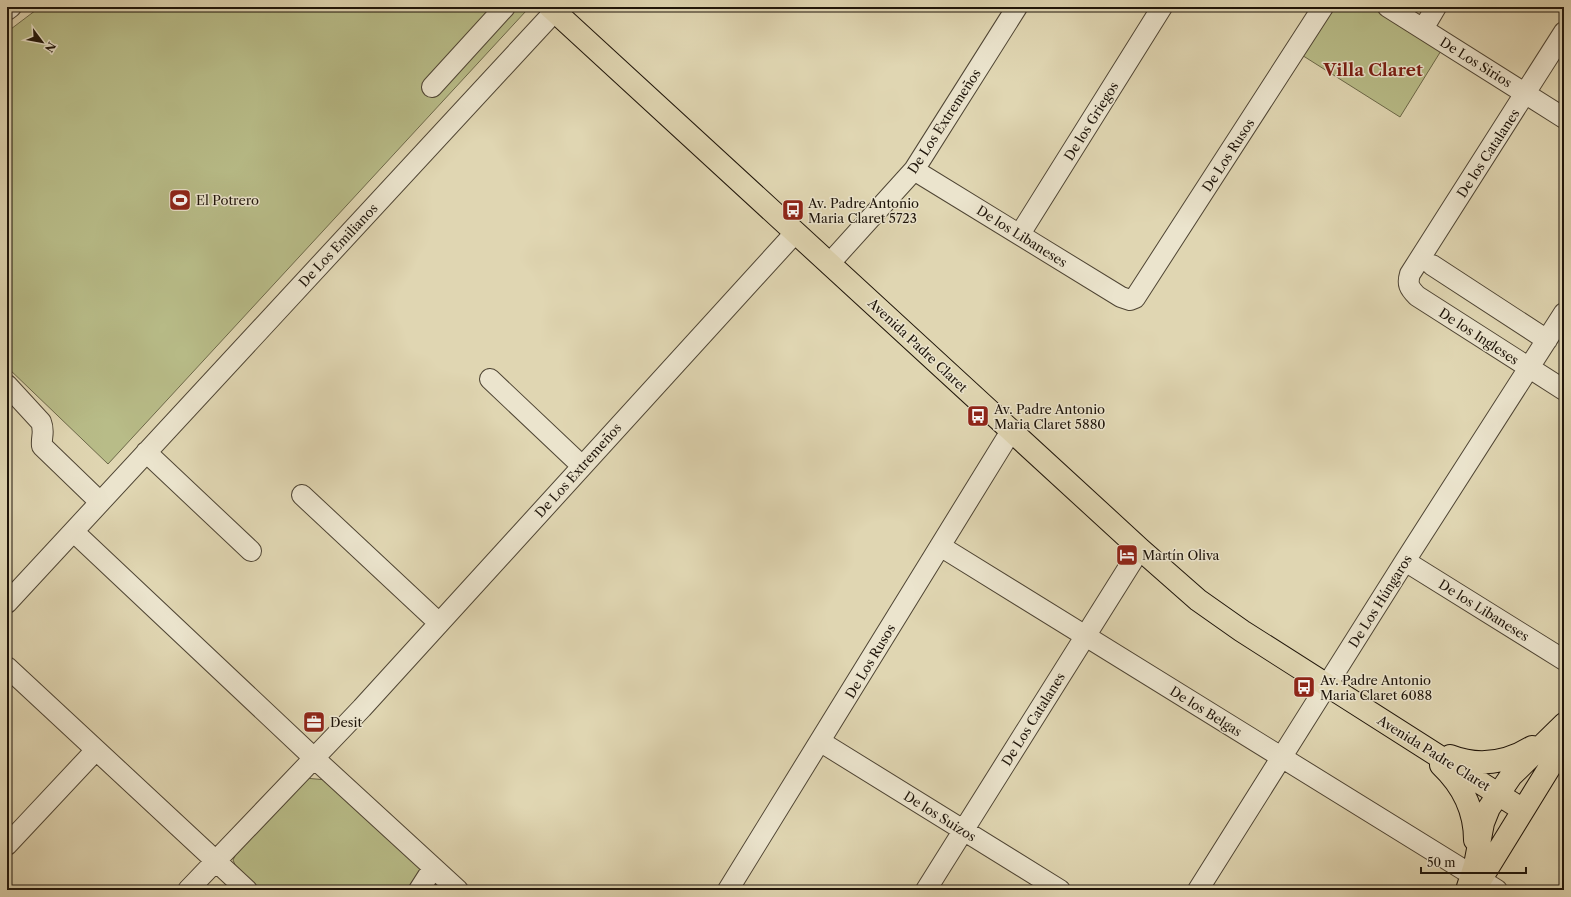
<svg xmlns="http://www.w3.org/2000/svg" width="1571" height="897" font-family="'Libre Caslon Text',serif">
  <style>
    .green { fill: #b8bc88; stroke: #6c6849 }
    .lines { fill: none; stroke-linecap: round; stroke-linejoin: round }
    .minor-casing { stroke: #4f4534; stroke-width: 22 }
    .major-casing { stroke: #1f150a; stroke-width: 24 }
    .minor { stroke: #ebe4cd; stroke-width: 20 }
    .major { stroke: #e0d6b2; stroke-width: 22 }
    .labels { text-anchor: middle; stroke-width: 3; stroke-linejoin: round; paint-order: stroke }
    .street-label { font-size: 13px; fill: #1f150a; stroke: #ebe4cd }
    .poi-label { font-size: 13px; fill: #1f150a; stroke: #ebe4cd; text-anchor: start }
    .district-label { font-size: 17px; font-weight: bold; fill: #7a1f14; stroke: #ebe4cd }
  </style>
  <rect width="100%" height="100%" fill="#e0d6b2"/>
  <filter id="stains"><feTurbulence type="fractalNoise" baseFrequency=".005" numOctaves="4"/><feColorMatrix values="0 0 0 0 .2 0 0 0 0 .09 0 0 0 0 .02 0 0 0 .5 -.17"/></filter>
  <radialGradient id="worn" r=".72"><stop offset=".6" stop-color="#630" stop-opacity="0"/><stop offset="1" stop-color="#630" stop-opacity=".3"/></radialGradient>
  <path class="green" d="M40 7H521L526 11 108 464 7 367V32Z
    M1326 7H1382L1444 46 1400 117 1297 52Z
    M305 778 327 780 419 863 421 878 413 890H257L239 874 233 860 239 848Z"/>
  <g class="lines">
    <g class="minor-casing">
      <path id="minor" d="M1388 7 1564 118
        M7 10 11 7
        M1423 29 1436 7
        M1564 32 1410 274C1407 284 1409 288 1417 296L1564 390
        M432 87 505 7
        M914 170 1121 297 1130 300 1135 298 1323 7
        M1020 234 1162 7
        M829 264 914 170 1017 7
        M1432 265 1547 340
        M490 379 582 466
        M7 385 41 422C45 432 41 436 42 446L100 502
        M146 452 251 551
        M302 495 439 623
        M74 532 314 758 458 890
        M940 546 1472 875
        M1405 561 1564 660
        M7 603 555 11
        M7 667 247 890
        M821 742 1060 890
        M7 845 96 750
        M1481 880 1497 890
        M188 890 362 708 795 233
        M419 890 433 868
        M728 890 1011 431
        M926 890 1140 549
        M1198 890 1405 561 1564 313"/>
    </g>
    <g class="major-casing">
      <path id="major" d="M550 7 1140 549 1198 600 1242 631 1523 810
        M1450 756C1478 767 1506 763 1532 747
        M1441 765C1462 785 1475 810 1475 840
        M1476 887 1564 744
        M1467 890 1475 865 1483 823 1489 808 1511 776 1564 724"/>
    </g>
    <use href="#minor" class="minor"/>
    <use href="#major" class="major"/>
  </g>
  <defs>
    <g id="stadium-square" transform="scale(1.15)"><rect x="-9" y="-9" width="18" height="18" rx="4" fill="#8f2418" stroke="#ebe4cd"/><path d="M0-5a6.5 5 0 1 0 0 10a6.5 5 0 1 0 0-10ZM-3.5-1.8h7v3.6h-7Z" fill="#fff"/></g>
    <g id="bus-square" transform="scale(1.15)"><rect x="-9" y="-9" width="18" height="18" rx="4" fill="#8f2418" stroke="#ebe4cd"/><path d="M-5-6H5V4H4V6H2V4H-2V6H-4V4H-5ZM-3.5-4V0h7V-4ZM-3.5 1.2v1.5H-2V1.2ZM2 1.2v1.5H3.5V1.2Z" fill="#fff"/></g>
    <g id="hotel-square" transform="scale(1.15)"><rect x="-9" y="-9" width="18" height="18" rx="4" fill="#8f2418" stroke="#ebe4cd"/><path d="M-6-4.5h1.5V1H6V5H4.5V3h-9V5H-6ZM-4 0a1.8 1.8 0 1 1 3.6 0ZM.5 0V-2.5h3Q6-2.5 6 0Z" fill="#fff"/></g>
    <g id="office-square" transform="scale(1.15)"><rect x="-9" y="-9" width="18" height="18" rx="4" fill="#8f2418" stroke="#ebe4cd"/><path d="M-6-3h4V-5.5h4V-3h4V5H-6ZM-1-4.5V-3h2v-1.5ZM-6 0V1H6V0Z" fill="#fff"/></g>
  </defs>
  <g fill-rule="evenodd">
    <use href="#stadium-square" x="180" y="200"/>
    <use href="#bus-square" x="793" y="210"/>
    <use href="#bus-square" x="978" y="416"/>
    <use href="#hotel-square" x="1127" y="555"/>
    <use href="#bus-square" x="1304" y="687"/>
    <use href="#office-square" x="314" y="722"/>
  </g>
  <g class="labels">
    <g class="street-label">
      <text transform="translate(1476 62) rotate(32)" y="5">De Los Sirios</text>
      <text transform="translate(944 121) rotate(-57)" y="5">De Los Extremeños</text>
      <text transform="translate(1091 121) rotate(-58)" y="5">De los Griegos</text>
      <text transform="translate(1488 153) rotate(-57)" y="5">De los Catalanes</text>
      <text transform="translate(1228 155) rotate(-57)" y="5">De Los Rusos</text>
      <text transform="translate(1022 236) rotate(32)" y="5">De los Libaneses</text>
      <text transform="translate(338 245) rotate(-47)" y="5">De Los Emilianos</text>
      <text transform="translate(1479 336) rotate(33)" y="5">De los Ingleses</text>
      <text transform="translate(918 345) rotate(43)" y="5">Avenida Padre Claret</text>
      <text transform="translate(578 470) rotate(-48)" y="5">De Los Extremeños</text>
      <text transform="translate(1380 601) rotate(-58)" y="5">De Los Húngaros</text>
      <text transform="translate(1484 610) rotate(32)" y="5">De los Libaneses</text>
      <text transform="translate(870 661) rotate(-59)" y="5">De Los Rusos</text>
      <text transform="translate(1206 711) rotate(32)" y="5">De los Belgas</text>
      <text transform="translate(1033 719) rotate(-58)" y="5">De Los Catalanes</text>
      <text transform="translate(1434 753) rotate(32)" y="5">Avenida Padre Claret</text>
      <text transform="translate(940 816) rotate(32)" y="5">De los Suizos</text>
    </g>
    <g class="poi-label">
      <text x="196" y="205">El Potrero</text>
      <text x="808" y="208">Av. Padre Antonio<tspan x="808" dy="15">Maria Claret 5723</tspan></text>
      <text x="994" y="414">Av. Padre Antonio<tspan x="994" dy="15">Maria Claret 5880</tspan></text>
      <text x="1142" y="560">Martín Oliva</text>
      <text x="1320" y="685">Av. Padre Antonio<tspan x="1320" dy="15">Maria Claret 6088</tspan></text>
      <text x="330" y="727">Desit</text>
    </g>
    <g class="district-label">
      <text x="1373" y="76">Villa Claret</text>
    </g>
  </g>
  <rect width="1571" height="897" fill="none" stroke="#e0d6b2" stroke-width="24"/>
  <rect x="8" y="8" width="1555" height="881" fill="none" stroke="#1f150a" stroke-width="2"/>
  <rect x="12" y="12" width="1547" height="873" fill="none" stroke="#1f150a"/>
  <g transform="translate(42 42) rotate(122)" stroke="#ebe4cd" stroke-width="3" paint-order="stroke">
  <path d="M0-3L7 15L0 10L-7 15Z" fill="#1f150a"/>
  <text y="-6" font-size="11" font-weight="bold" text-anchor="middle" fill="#1f150a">N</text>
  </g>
  <path d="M1421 867v6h105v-6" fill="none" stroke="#1f150a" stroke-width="2"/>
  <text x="1427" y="867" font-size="12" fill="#1f150a" stroke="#ebe4cd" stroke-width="3" paint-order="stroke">50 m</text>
  <rect width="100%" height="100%" filter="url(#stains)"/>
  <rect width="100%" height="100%" fill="url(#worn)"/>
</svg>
